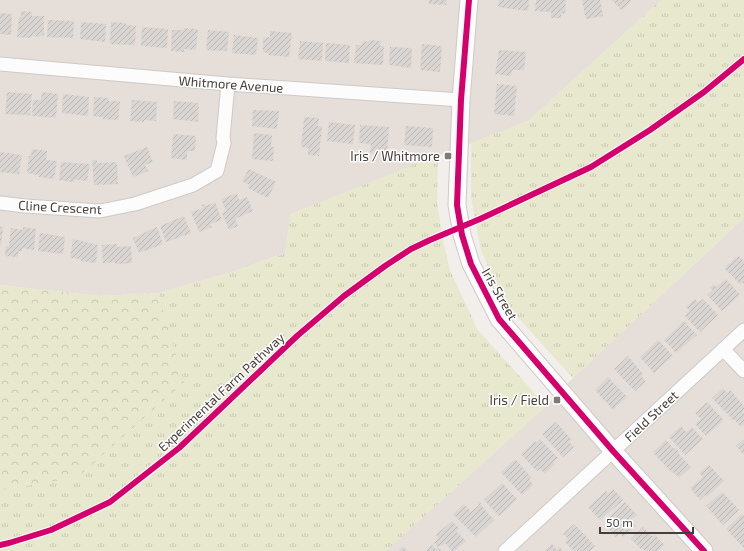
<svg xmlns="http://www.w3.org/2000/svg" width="744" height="551" font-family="'Exo 2',sans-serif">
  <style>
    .residential { fill: #e5ded9 }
    .grass { fill: url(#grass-tufts) }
    .forest { fill: url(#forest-crowns) }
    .building { fill: url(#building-hatch) }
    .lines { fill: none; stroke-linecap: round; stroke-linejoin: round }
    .minor-casing { stroke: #cdcac7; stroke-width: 15 }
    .tertiary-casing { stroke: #cdcac7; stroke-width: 19 }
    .minor { stroke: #fdfcfc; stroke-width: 13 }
    .tertiary { stroke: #fdfcfc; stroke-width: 17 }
    .cycleway-casing { stroke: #fff; stroke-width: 8 }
    .cycleway { stroke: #d6006c; stroke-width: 6 }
    .poi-dot { fill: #827a77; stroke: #fff; stroke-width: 1.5 }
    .labels { text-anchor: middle; stroke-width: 3; stroke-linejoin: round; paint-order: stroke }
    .street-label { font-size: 13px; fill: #463c38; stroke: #fff }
    .poi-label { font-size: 13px; fill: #463c38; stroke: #fff; text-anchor: end }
  </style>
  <defs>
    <pattern id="grass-tufts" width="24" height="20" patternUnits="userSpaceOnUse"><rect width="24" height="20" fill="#e7e8cd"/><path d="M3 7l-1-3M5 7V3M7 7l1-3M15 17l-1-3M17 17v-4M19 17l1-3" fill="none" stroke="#c8c8b1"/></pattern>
    <pattern id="forest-crowns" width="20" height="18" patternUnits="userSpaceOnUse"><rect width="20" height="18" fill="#e7e8cd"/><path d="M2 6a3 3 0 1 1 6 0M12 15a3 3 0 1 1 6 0" fill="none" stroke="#c8c8b1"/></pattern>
    <pattern id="building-hatch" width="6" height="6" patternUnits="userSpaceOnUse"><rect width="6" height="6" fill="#d9d5d2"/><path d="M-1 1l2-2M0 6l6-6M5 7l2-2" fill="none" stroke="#bcb8b5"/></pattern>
  </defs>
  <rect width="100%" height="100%" fill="#f1eeeb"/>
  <path class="residential" d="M0 0H661L528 121 291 214 285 253 229 273 158 293 100 296 0 285Z
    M744 218V551H386L546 406 573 378Z"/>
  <path class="grass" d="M661 0H744V218L573 378 503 301 481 250 471 198V143L528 121Z
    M438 155 437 203 444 246 450 270 477 329 546 406 386 551H0V490L78 477 183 382 158 293 229 273 285 253 290 214Z"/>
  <path class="forest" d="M0 285 100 296 158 293 184 382 78 477 0 490Z"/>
  <path class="building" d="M429 0H447L446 5 429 4Z
    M499 0H529L528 11 498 7Z
    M536 0H566L565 14 561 13V18H551V12L535 11Z
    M582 0H600L603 16 586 19Z
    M612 0H632L624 9 623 8 621 10Z
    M21 11 32 12V16H44V36L41 35 40 37 32 36 31 38 17 37 19 17H21Z
    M0 13 12 14 11 35 0 34Z
    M48 20 74 21 73 38 47 37Z
    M81 22 106 24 105 42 80 39Z
    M111 22 126 23V25L136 26 135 45 110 44Z
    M142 27 168 29 167 48 141 46Z
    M184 28 198 29 196 50 184 49V52L171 51 172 30H184Z
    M208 30 229 32 227 51 206 50Z
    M270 31 292 33 289 57 268 55V53L263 52V38L270 37Z
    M234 35 258 38 256 55 232 53Z
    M369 40 381 41 380 46H384L383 65 354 63 356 45H362L363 41 369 42Z
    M300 41 323 43 322 61 298 59Z
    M326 43 350 45 349 63 325 61Z
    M422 44 442 46 440 72 420 70Z
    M390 47 412 48 411 68 389 65Z
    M499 50 526 52 524 70H512L511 76 495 74Z
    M497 84 517 86 514 116 494 114Z
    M7 92 32 94 30 115 5 114Z
    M42 92 58 94 56 118 32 116 33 100H41Z
    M63 94 89 97 88 116 62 113Z
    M94 97 109 98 108 101H120L118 120 103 119V117L93 116Z
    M132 100 157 102 156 121 144 120V122L130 121Z
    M174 101 199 103 198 122 173 119Z
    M253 110 279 111 277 129 252 126Z
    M304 117 319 118 318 126H322L319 156 308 155V148L301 147Z
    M329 122 355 125 353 144 327 141Z
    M360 125 389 127 387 154 370 153 371 144 359 143Z
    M406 126 433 128 432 147 404 145Z
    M254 133 272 135 271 147H274L273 161 252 159Z
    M173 134 196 136 195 151H187V160L171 158Z
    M147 147 153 162 145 165 148 171 133 177 124 156Z
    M32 149 47 151 46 160 57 161 54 179 39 177V175L27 173 29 156H31Z
    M0 152 22 155 19 174 0 172Z
    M92 160H97V163L117 162 118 184 94 185Z
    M61 162 90 164 87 181 74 179V182L59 180Z
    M249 169 276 182 268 198 248 188 249 185 242 181Z
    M237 193 239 200 247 197 253 211 235 219 238 226 229 230 222 213 226 211 221 199Z
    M215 202 222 220 210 224 212 227 199 232 191 212 203 208 202 205 205 204 206 206Z
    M184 216 191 233 166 242 160 226Z
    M0 227H3L1 245H0Z
    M23 227 36 229 34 250 22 248V251H18L19 252 17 257 5 256 6 246H9L11 228 23 230Z
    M157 227 163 244 139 253 133 238Z
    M40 233 65 237 63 254 38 251Z
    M73 239 98 245 96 263 81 261V259L70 258Z
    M117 244V247L131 246 132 263 115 264V262L103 263 102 245Z
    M739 256 744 261V284L742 282 740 284 725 269 727 267 726 266 729 263 730 264 736 257 737 258Z
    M726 279 740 295 722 311 707 295 713 290 710 288 714 284 716 287Z
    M695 299 698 303 703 299 718 315 700 332 685 316 690 311 686 307Z
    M684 321 697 335 676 353 664 340Z
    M658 340 673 356 654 373 640 357Z
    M628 356 643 374 641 376 646 381 635 391 614 369Z
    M608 377 627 397 613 410 595 390Z
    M723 388 727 393 730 390 744 406V410L742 411 744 413V424L741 427 734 419 733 420 712 398Z
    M707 402 724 420 706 436 695 424 701 419 695 413Z
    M556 422 572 440 569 442 574 447 563 457 542 434Z
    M681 426 686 432 692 427 703 439 685 455 669 437Z
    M540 439 558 458 553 462 555 464 545 474 540 469 537 471 521 454 535 441 536 443Z
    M744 439V455L736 446Z
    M666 440 674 449 676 448 679 452 678 453 691 467 679 478 672 471 671 472 653 452Z
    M515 459 531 477 529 479 533 485 522 495 501 472Z
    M709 465 724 481 707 497 705 495 700 500 690 488 703 477 699 473Z
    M502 483 517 499 499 516 484 500Z
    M613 489 623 500 600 520 588 507 606 491 608 494Z
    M722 492 739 510 723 525 706 506Z
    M478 501 481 503 480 504 494 520 476 537 453 514 464 504 471 512 479 505 477 502Z
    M625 502 637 515 630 520 636 526 623 537 620 533 616 537 607 527 611 523 607 519Z
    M742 514 744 516V548L726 529Z
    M452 521 459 528 456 531 466 541 455 551H452L445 543 442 546 441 544 438 547 434 543 439 538 436 535Z
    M574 524 595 546 590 551H574L565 542 568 539 563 534Z
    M643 527 653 537 655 535 664 545 658 551H645L642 548 641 549 631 539Z
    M552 544 557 550 559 547 563 551H544Z
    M432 545 436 549 438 547 442 551H426Z
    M403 546 408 551H398Z"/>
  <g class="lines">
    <g class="minor-casing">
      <path id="minor" d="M0 64 228 84 461 100
        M0 203 25 206 100 211 135 204 193 185 217 171 224 143 223 138 228 84
        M723 349 744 371
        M505 551 744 330"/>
    </g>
    <g class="tertiary-casing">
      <path id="tertiary" d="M469 0 461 100 457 205 462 235 471 264 499 319 613 451 704 551"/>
    </g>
    <use href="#minor" class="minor"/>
    <use href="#tertiary" class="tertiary"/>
    <g class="cycleway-casing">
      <path id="cycleway" d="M469 0 461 100 457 205 462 235 471 264 499 319 613 451 704 551
        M0 545 9 543 51 530 110 502 179 448 297 336 344 296 385 266 411 249 430 240 480 219 591 167 650 130 704 92 744 59"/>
    </g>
    <use href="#cycleway" class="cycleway"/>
  </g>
  <g class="poi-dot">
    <rect x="444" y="152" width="8" height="8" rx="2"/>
    <rect x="553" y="396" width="8" height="8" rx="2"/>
  </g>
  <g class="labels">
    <g class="street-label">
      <text transform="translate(231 84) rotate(4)" y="5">Whitmore Avenue</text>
      <text transform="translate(60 207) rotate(3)" y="5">Cline Crescent</text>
      <text transform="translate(500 294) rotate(60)" y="5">Iris Street</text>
      <text transform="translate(221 392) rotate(-43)" y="5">Experimental Farm Pathway</text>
      <text transform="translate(651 416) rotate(-43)" y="5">Field Street</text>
    </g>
    <g class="poi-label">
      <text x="440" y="161">Iris / Whitmore</text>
      <text x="549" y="405">Iris / Field</text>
    </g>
  </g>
  <path d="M600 527v6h93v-6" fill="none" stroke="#463c38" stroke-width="2"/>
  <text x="606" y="527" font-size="12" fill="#463c38" stroke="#ffffff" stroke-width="3" paint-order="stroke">50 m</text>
</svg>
